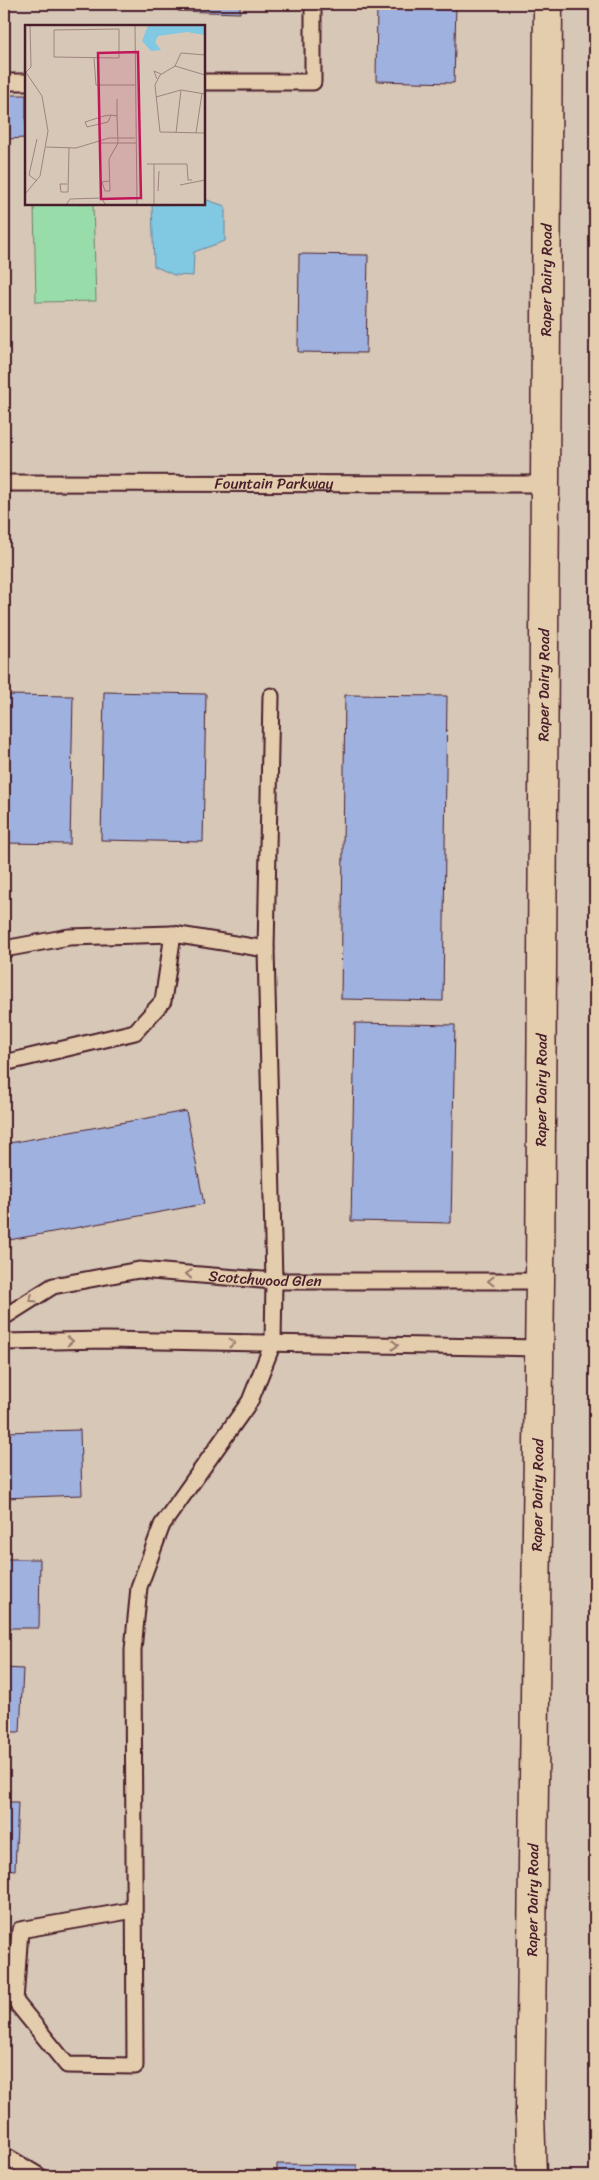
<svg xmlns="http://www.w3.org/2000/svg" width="599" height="2180" font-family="Sriracha,sans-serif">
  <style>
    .green { fill: #98dda9; stroke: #717e6a }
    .water { fill: #81c8e2; stroke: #6b8499 }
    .building { fill: #9fb1df; stroke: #4a1f2b }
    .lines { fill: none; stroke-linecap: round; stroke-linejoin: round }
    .service-casing { stroke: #4a1f2b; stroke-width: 19 }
    .minor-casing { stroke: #4a1f2b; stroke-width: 31 }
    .tertiary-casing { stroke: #4a1f2b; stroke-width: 31 }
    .service { stroke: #e4cdad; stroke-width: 15 }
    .minor { stroke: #e4cdad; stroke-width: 28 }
    .tertiary { stroke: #e4cdad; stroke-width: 28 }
    .oneway { stroke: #97766c }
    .labels { text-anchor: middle; stroke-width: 5; stroke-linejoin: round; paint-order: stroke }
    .street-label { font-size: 15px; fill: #4a1f2b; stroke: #e4cdad }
    .inset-road { fill: none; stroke: #9e847f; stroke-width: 1 }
    .view { fill: #c2185b; fill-opacity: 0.15; stroke: #c2185b; stroke-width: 2.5 }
    .inset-edge { fill: none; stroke: #4a1f2b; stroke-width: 2.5 }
  </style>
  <rect width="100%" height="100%" fill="#d6c7b7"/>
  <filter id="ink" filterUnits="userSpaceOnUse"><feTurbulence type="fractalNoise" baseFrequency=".02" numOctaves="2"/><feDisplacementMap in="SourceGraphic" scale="10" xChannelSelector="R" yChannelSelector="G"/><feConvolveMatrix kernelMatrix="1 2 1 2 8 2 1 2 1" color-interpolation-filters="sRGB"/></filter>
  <g filter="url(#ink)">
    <path class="green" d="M34 204H93L96 301 36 302Z"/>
    <path class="water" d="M204 199 225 206V241L194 252 193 276 174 275 154 266 152 204H204Z"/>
    <path class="building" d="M4 4H158L157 8Z
      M179 4H240V13L178 11Z
      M377 4H456L454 83 376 81Z
      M5 95H26V138L6 139Z
      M299 254 368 255 366 353 298 352Z
      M104 692 206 694 203 842 101 840Z
      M4 695 73 696 70 844 4 843Z
      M345 695 447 696 443 1001 341 999Z
      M355 1023 455 1025 451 1223 351 1221Z
      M186 1111 204 1204 4 1241V1144Z
      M80 1430 82 1495 4 1498V1432Z
      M4 1559H40L39 1628H4Z
      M4 1668 23 1669 20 1732H4Z
      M4 1802H18L15 1870 4 1869Z
      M277 2164 357 2165V2176H277Z"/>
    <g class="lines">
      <g class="service-casing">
        <g id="service">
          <path d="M4 82H26"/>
          <path d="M204 82H313V4"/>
          <path id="s1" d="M4 483 545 484"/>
          <path d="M4 949 69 937 173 934 266 949 274 1281 273 1343 250 1401 162 1525 139 1587 133 1650 135 2066 67 2065 15 2001 20 1930 134 1910"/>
          <path d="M266 949 271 696"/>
          <path d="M4 1063 135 1032 163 1001 173 934"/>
          <path id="s2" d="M4 1317 53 1286 139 1270 274 1281H540"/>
          <path d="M4 1342 106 1340 538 1348"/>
          <path d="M4 2158H9L39 2176"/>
        </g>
      </g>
      <g class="minor-casing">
        <path id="minor" d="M530 2114 532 2176"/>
      </g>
      <g class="tertiary-casing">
        <g id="tertiary">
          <path id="s3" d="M530 2114 540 1281 548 4"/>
        </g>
      </g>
      <use href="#service" class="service"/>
      <use href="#minor" class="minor"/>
      <use href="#tertiary" class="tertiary"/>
    </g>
    <defs><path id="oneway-chevron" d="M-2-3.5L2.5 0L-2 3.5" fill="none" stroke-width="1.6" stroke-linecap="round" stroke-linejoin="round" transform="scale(1.25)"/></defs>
    <g class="oneway">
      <use href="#oneway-chevron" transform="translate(189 1274) rotate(-175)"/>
      <use href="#oneway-chevron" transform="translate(491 1281) rotate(180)"/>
      <use href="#oneway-chevron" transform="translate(32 1299) rotate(148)"/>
      <use href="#oneway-chevron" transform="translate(70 1341) rotate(-1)"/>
      <use href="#oneway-chevron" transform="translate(232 1343) rotate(1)"/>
      <use href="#oneway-chevron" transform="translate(395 1345) rotate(1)"/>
    </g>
  </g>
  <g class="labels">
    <g class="street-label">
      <text dy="5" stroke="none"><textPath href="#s3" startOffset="1834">Raper Dairy Road</textPath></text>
      <text dy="5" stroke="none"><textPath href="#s1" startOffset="270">Fountain Parkway</textPath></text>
      <text dy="5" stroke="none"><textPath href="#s3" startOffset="1429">Raper Dairy Road</textPath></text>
      <text dy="5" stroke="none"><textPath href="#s3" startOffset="1024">Raper Dairy Road</textPath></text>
      <text dy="5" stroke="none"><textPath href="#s2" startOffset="272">Scotchwood Glen</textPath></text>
      <text dy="5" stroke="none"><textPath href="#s3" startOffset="619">Raper Dairy Road</textPath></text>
      <text dy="5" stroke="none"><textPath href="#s3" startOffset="214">Raper Dairy Road</textPath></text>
    </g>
  </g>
  <g transform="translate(25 25)">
    <rect width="180" height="180" fill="#d6c7b7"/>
    <path d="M123 0H180V10L162 7 133 11 130 17 136 25 126 26 117 16Z" fill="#81c8e2"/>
    <path class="inset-road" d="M110 0 112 180M94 4V33L29 32V5ZM180 30 156 28 150 41 135 50 130 60 135 107 180 108M69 33 71 60H110M150 41 180 50M0 46 17 71 23 106 15 151 0 169M1 47 6 42 5 0M132 54 129 46 136 49M131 72 156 65 180 69M92 91V74M151 108 156 65M171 108 177 68M74 118H111M21 122 51 123 84 113H110M122 139H162L163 155H167M129 139V180M12 156 4 150 12 114M84 156 77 157 80 166H85L84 134 93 118 92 91 86 90 79 91 60 97 62 102 83 97 86 90M42 159H35L36 167H43L44 123M155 160 180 155M133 166 134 146M41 180 45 174 76 173 81 180"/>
    <path class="view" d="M113 27 116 173 76 174 73 28Z"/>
    <rect width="180" height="180" class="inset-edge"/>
  </g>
  <rect width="599" height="2180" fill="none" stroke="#e4cdad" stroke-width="20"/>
  <rect x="10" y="10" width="579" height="2160" fill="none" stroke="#4a1f2b" stroke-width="2" filter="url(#ink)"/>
</svg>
